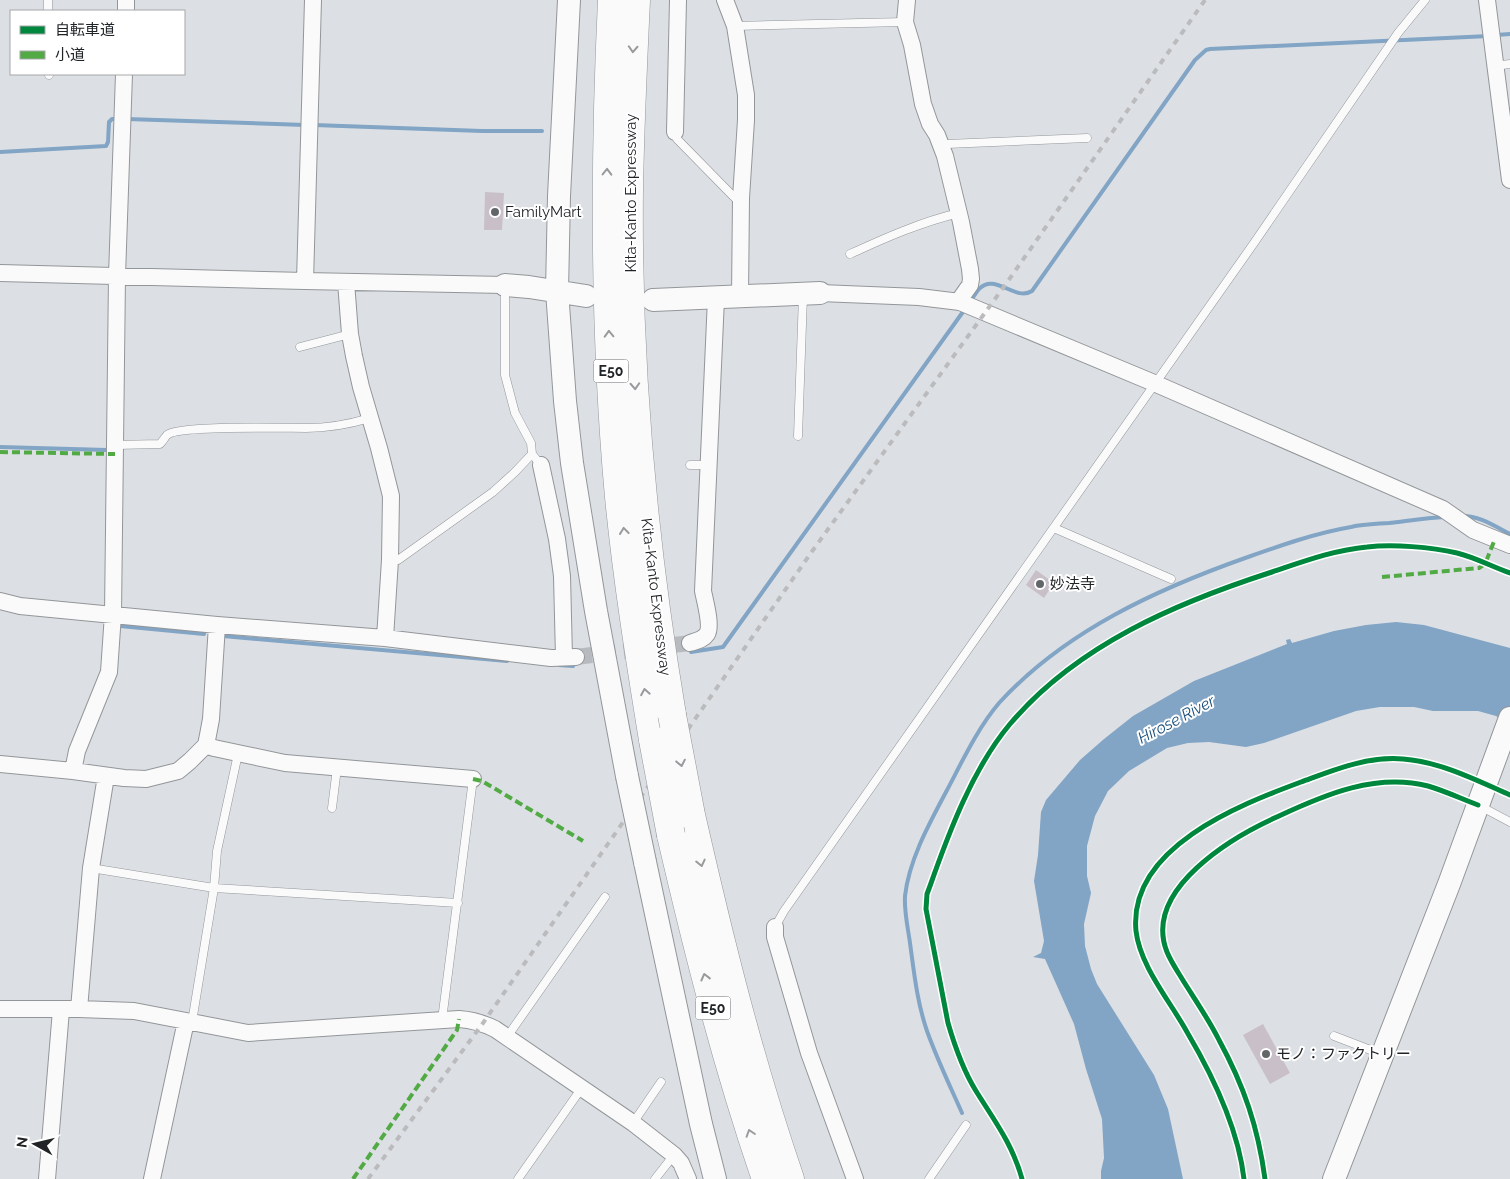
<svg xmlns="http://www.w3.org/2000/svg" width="1510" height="1179" font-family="Raleway,'Noto Sans JP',sans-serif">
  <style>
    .water { fill: #82a4c5 }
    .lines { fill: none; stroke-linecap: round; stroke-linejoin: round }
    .stream { stroke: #82a4c5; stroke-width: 4 }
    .building { fill: #c8bfc9 }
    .street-tunnel { stroke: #b7babe; stroke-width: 16; stroke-dasharray: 16 8; stroke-linecap: butt }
    .lane-casing { stroke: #939699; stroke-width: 9 }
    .street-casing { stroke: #939699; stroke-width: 18 }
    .secondary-casing { stroke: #939699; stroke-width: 24 }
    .highway-casing { stroke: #939699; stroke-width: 29 }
    .lane { stroke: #fafafb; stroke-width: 8 }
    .street { stroke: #fafafb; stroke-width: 16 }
    .secondary { stroke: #fafafb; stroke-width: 22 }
    .highway { stroke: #fafafb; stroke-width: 28 }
    .rail { stroke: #bbbbbd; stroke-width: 4; stroke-dasharray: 6 6; stroke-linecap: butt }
    .secondary-bridge-casing { stroke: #939699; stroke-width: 24; stroke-linecap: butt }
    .highway-bridge-casing { stroke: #939699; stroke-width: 29; stroke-linecap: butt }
    .secondary-bridge { stroke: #fafafb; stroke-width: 22 }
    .highway-bridge { stroke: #fafafb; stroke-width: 28 }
    .quiet { stroke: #52aa44; stroke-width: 4; stroke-dasharray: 8 4; stroke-linecap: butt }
    .cycleway-casing { stroke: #fff; stroke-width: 8 }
    .cycleway { stroke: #00873e; stroke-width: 5 }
    .oneway { stroke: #989a9c }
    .poi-dot { fill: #626669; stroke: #fff; stroke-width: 2 }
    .labels { text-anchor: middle; stroke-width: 4; stroke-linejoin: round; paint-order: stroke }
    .shield { fill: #fff; stroke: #646668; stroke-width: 1 }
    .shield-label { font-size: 14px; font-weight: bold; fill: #212427 }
    .street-label { font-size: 15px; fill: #212427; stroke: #fff }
    .poi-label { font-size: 15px; fill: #212427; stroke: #fff; text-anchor: start }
    .water-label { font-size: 16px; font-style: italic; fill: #194e7b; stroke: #fff }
  </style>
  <rect width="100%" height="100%" fill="#dce0e4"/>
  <path class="water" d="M1396 622 1424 625 1510 648V726L1496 716 1478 711H1433L1414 707H1380L1356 711 1264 743 1246 747 1209 742 1188 743 1167 748 1129 771 1108 791 1095 816 1087 846V876L1091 893 1084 924 1085 946 1091 969 1097 984 1154 1075 1168 1109 1183 1179H1101V1171L1104 1158 1102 1119 1086 1069 1074 1024 1045 959 1033 957 1041 953 1044 941 1034 881 1038 855 1041 812 1046 800 1080 760 1104 739 1133 716 1194 681 1287 644 1286 640 1290 639 1292 643 1334 631 1366 625Z"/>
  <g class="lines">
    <path class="stream" d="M1496 35 1510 34
      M127 119 305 125
      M314 125 482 131H542
      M0 152 106 146 108 142 109 122 112 119H117
      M970 302C973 298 976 292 979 289 995 272 1015 302 1032 291L1195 60 1206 50 1210 49 1489 36
      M0 447 107 450
      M1462 516C1478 515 1496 527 1510 534
      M120 626 204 634
      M223 636 507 661
      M691 652 723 647 965 309
      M559 665 573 666
      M962 1113C950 1086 937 1059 927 1031 917 1002 914 972 910 943 908 928 904 912 905 896 909 860 929 824 946 792 962 762 977 729 999 703 1065 631 1157 589 1248 557 1282 545 1316 533 1351 527 1364 524 1376 524 1389 523 1407 521 1426 518 1445 517"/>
  </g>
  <path class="building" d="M485 192 504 193 502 230H484Z
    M1036 570 1054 583 1044 598 1026 585Z
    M1263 1024 1290 1073 1270 1084 1243 1035Z"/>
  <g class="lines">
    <path class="street-tunnel" d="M576 657 690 643"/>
    <g class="lane-casing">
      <path id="lane" d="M48 0V11
        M735 26 905 22
        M1495 66 1510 64
        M49 74V75
        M675 132 677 139 730 193 735 198H741
        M941 146 947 144 1087 138
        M850 254C885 238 921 222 959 213
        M505 287V375L515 413 531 443 532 454
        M300 347 350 334
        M798 436 803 296
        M115 445 160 444C163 441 165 437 167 435 178 425 285 428 306 428 327 428 350 424 370 418
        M690 465H708
        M1054 528 1171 579
        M390 560H398L493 492 515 472 532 454 541 465
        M1480 806 1510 822
        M332 808 337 768
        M91 868 214 888 458 903
        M775 927 784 911 1254 243 1398 33 1425 0
        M442 1020 473 779
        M192 1022 214 888 217 851 238 754
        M1334 1036 1381 1054
        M507 1037 605 897
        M633 1123 661 1082
        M518 1179 581 1089
        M655 1179 674 1155
        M929 1179 966 1125"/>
    </g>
    <g class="street-casing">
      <path id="street" d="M725 0 735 26 746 95V120L741 198 740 297
        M907 0 905 22 912 45 923 104 930 124 937 135 945 156 961 222 970 269 971 279 970 285 958 302
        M1487 0 1510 180
        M126 11V0
        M675 132 678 0
        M0 273 305 281 505 285
        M305 281 313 0
        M346 282 350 334 354 356 361 387 379 448 391 496 390 560 385 638
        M820 293 919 297 960 302 1154 383 1443 509 1473 530 1510 545
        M541 465 557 539 562 576 564 657
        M0 601 20 606 217 625 385 638 551 658 576 657
        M690 643C696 641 703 640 707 634 712 626 705 601 703 591L716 298
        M206 745 214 748 285 763 473 779
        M0 764 73 771 124 778 146 779 178 771 190 761 206 745 208 735 211 719 217 625
        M73 771 77 751 109 672 113 614 117 276 124 74
        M775 927V937L809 1053 855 1179
        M0 1009H79L134 1011 248 1033 459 1019C473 1020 483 1023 495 1029L633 1123 674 1155 681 1163 688 1179
        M79 1009 91 868 106 776
        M47 1179 61 1010
        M152 1179 186 1021"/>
    </g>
    <g class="secondary-casing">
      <path id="secondary" d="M569 0 559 196 557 291 565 401 572 463 596 611 627 776
        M505 285 529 287 586 296
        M653 300 820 293
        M645 862 701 1124 715 1179
        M1334 1179 1449 884 1510 718"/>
    </g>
    <g class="highway-casing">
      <path id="highway" d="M612 0C604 166 604 332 619 497 627 579 640 660 653 740
        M636 0C633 63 630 126 629 189 627 365 643 542 672 715
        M691 815C719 938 749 1060 790 1179
        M671 835C698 951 727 1066 766 1179"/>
    </g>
    <use href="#lane" class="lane"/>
    <use href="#street" class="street"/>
    <use href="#secondary" class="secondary"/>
    <use href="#highway" class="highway"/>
    <path class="rail" d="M368 1179 483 1023 813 550 1008 281 1205 0"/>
    <g class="secondary-bridge-casing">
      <path id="secondary-bridge" d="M627 776 645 862"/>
    </g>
    <g class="highway-bridge-casing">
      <path id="highway-bridge" d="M672 715 691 815
        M653 740 671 835"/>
    </g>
    <use href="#secondary-bridge" class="secondary-bridge"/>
    <use href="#highway-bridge" class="highway-bridge"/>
    <path class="quiet" d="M0 452 115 454
      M1382 577 1479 568 1485 564 1495 539
      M473 779 482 781 583 841
      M353 1179 457 1030 459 1019"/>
    <g class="cycleway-casing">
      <path id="cycleway" d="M1022 1179C1013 1145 994 1120 976 1091 963 1070 955 1047 948 1023L926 909 927 894 930 886C949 832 973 768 1010 724 1077 645 1176 603 1272 572 1302 562 1334 550 1367 547 1393 544 1431 547 1457 553 1474 557 1493 567 1510 573
        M1244 1179C1238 1127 1213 1076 1187 1032 1170 1001 1140 966 1136 931 1128 848 1239 805 1301 782 1334 770 1367 756 1403 759 1441 762 1476 780 1510 795
        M1265 1179C1258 1127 1244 1086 1219 1040 1209 1020 1196 1001 1184 982 1178 972 1171 962 1167 952 1142 889 1234 836 1279 816 1326 794 1376 773 1428 786 1445 791 1462 799 1478 805"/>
    </g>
    <use href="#cycleway" class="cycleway"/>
  </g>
  <defs><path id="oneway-chevron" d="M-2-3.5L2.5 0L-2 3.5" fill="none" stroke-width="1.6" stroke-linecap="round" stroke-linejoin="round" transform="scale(1.25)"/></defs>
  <g class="oneway">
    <use href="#oneway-chevron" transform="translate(633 49) rotate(93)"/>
    <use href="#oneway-chevron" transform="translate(607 172) rotate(-89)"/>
    <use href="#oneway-chevron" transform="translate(609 334) rotate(-92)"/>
    <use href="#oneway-chevron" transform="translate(635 386) rotate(87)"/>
    <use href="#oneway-chevron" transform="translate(624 531) rotate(-97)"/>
    <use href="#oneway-chevron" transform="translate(645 692) rotate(-100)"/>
    <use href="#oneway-chevron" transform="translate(681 763) rotate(79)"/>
    <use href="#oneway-chevron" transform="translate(701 863) rotate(77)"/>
    <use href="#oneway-chevron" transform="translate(705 977) rotate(-104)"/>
    <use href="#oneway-chevron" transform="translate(750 1133) rotate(-108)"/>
  </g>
  <g class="poi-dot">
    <circle cx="495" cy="212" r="5"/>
    <circle cx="1040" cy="584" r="5"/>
    <circle cx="1266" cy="1054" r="5"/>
  </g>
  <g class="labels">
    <g class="shield">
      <rect x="593.5" y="359.5" width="35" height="23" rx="4"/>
      <rect x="695.5" y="996.5" width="35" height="23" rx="4"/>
    </g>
    <g class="shield-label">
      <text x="611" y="376">E50</text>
      <text x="713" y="1013">E50</text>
    </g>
    <g class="street-label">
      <text transform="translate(631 193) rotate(-90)" y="5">Kita-Kanto Expressway</text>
      <text transform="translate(656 597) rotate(83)" y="5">Kita-Kanto Expressway</text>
    </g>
    <g class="poi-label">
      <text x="505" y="217">FamilyMart</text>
      <text x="1050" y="589">妙法寺</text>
      <text x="1276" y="1059">モノ：ファクトリー</text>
    </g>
    <g class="water-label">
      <text transform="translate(1176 719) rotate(-28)" y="6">Hirose River</text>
    </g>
  </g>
  <rect x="10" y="10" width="175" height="65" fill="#ffffff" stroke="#a6a7a9"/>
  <rect x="20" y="26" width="25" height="8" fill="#00873e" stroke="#a6a7a9"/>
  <text x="55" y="35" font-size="15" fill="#212427">自転車道</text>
  <rect x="20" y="51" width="25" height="8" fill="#52aa44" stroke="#a6a7a9"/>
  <text x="55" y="60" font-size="15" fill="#212427">小道</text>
  <g transform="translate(35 1144) rotate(278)" stroke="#ffffff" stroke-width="4" paint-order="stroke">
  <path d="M0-4L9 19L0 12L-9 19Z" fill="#212427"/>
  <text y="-8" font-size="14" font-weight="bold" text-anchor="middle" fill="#212427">N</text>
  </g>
</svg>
